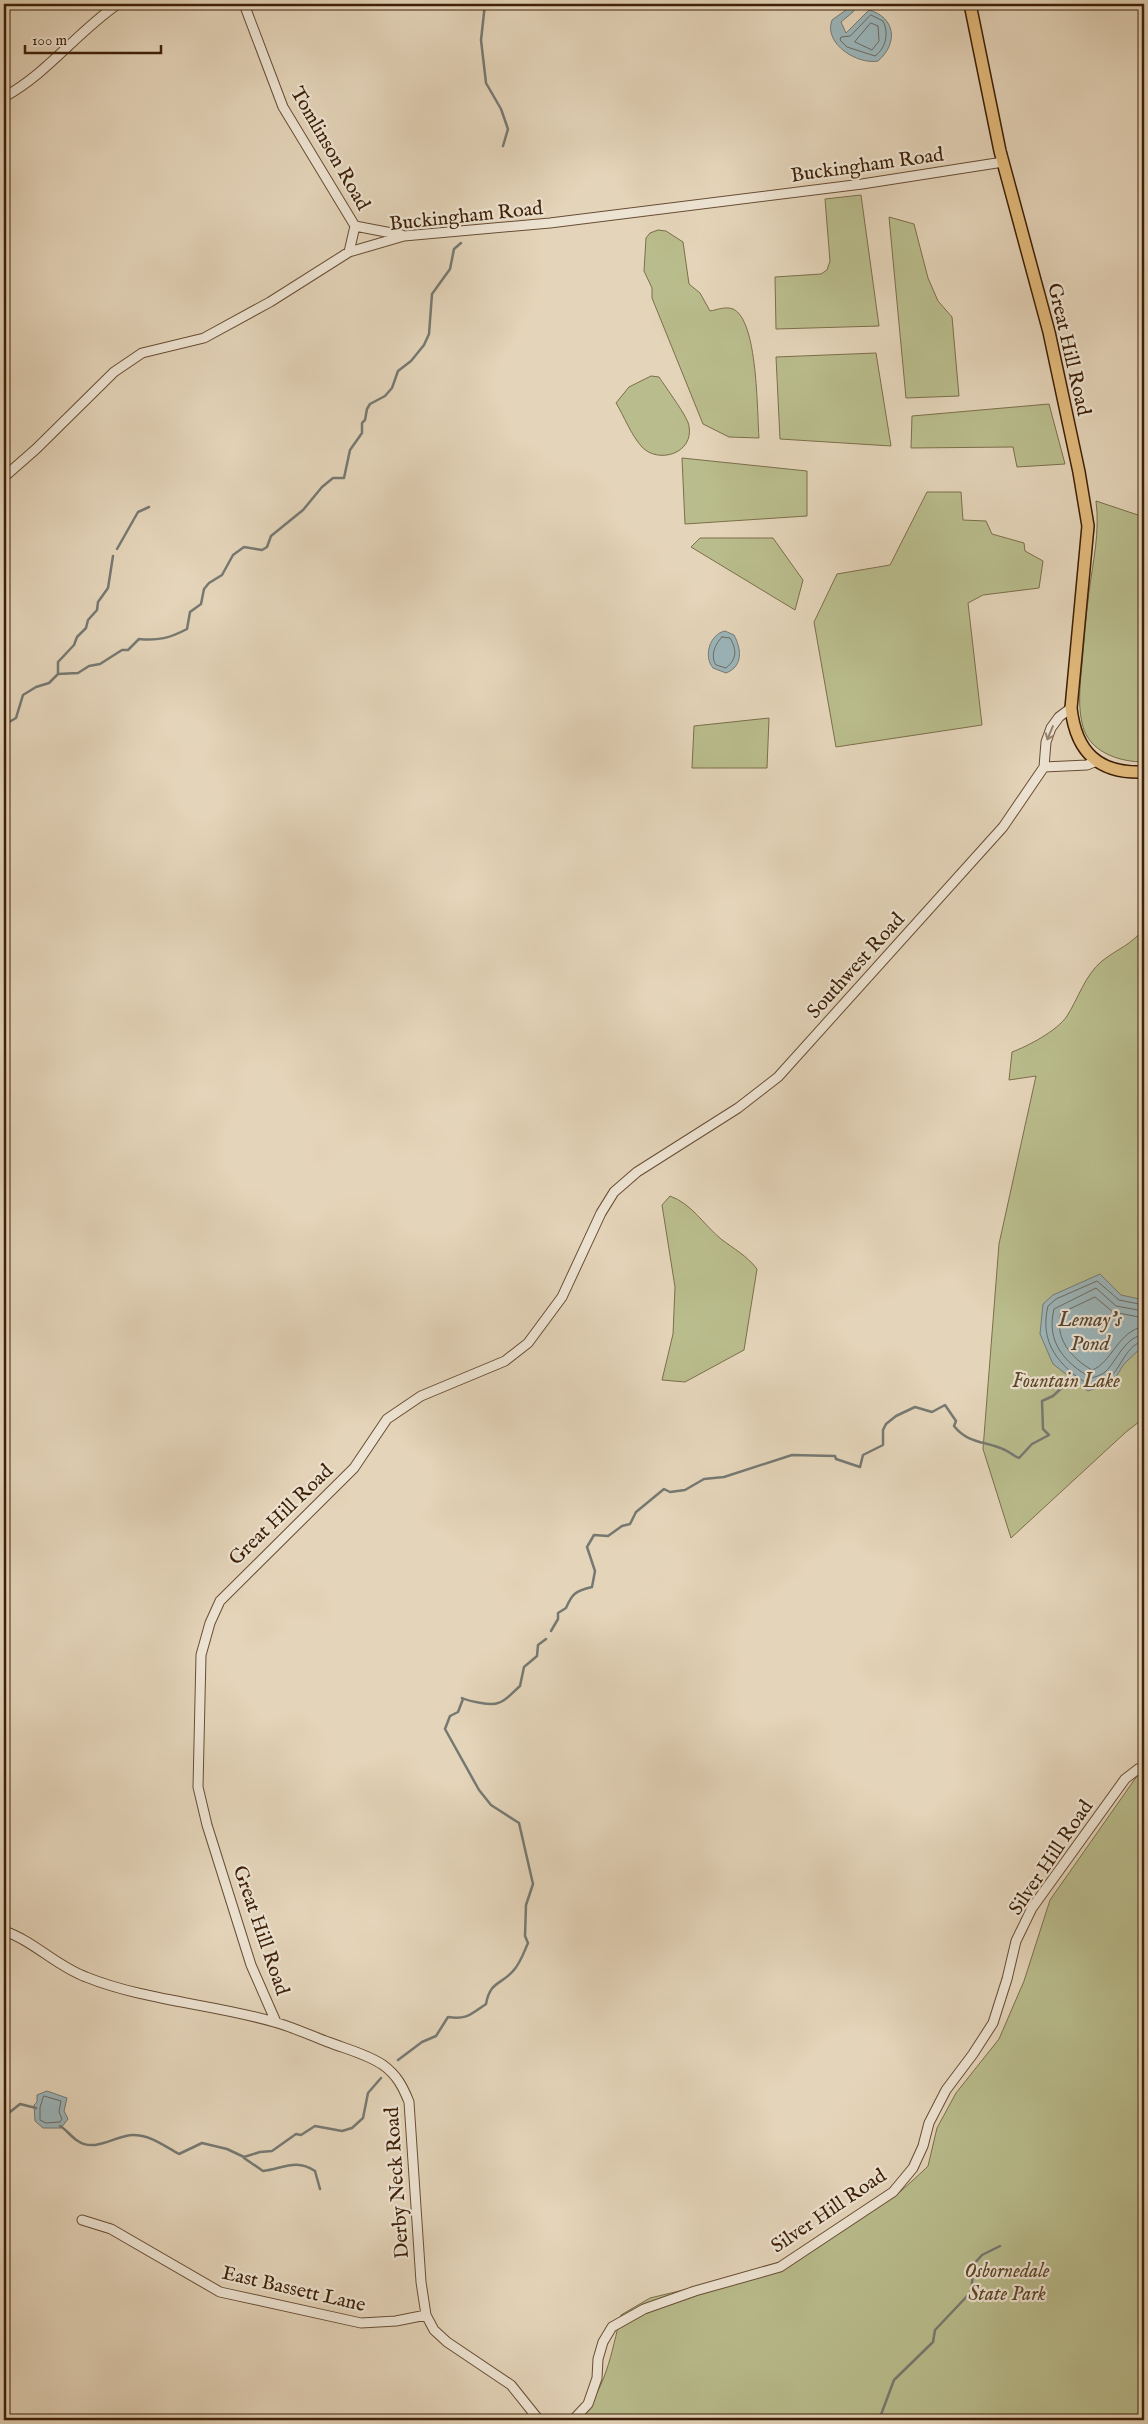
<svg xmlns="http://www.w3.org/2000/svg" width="1148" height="2424" font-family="'IM FELL English',serif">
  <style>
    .green { fill: #b9bc8c; stroke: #7c6e4a }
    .water { fill: #9bb5ba; stroke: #767972 }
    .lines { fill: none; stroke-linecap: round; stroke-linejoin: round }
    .shore { stroke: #6c6a60; stroke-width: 1 }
    .stream { stroke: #767972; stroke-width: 2.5 }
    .minor-casing { stroke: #684d34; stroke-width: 11 }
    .major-casing { stroke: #3e2007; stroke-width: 14 }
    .minor { stroke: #ede3d2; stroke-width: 9 }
    .major { stroke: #e2ba7c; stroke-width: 11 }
    .oneway { stroke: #96826c }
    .labels { text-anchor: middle; stroke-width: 4.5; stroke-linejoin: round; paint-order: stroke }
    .street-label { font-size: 20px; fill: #3e2007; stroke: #ede3d2 }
    .park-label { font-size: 20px; font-style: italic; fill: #5d4728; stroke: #ede3d2 }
    .water-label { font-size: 21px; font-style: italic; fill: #554534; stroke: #ede3d2 }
  </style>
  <rect width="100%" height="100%" fill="#e4d4b9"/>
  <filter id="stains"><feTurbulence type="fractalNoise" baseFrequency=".004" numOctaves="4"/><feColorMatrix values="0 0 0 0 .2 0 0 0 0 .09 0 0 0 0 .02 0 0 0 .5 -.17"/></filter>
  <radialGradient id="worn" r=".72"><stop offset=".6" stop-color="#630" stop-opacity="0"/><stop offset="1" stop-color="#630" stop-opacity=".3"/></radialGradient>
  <path class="green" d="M861 195 879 326 776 329 775 277 821 274 827 270 830 261 825 199Z
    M889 217 914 224 928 278 938 301 952 317 959 396 906 398Z
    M658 230 666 231 683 242 689 284 700 293 710 311C717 310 725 306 733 309 758 320 757 412 759 438L729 437 703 424 652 298V288L644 271 646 238 650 233Z
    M876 353 891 446 780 439 776 357Z
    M651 376 659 377C666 388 688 417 689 426 694 454 658 464 642 447 631 435 624 416 616 403L629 387Z
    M1049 404 1065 464 1017 467 1013 447 911 448 912 416Z
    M682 458 807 471V516L685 524Z
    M927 492H961L963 520 986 521 992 534 1024 543 1025 551 1043 561 1039 588 983 595 968 603 982 725 836 747 814 622 837 574 890 565Z
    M1096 501 1144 517V762C1122 762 1093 754 1084 730 1077 709 1080 686 1082 665 1084 641 1086 616 1089 592 1093 562 1100 532 1096 501Z
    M700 538H773L803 580 795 610 691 547Z
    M769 718 767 768H692L694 726Z
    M1144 928V1418L1126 1432 1011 1538 983 1449 999 1244 1036 1076 1009 1080 1012 1052C1028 1046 1057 1031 1067 1016 1078 999 1085 975 1102 961 1117 949 1133 944 1144 928Z
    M670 1196C692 1204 703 1224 721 1239 734 1249 746 1255 757 1269L744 1350 685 1382 662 1380 673 1334 675 1287 662 1205Z
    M1144 1766V2420H577C606 2391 611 2354 621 2315L650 2298 721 2281 792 2258 901 2191 923 2171 928 2166 937 2128 956 2093 999 2039 1024 1981 1050 1900Z"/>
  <path class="water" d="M853 5 856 6 853 12 841 22 846 33 869 10C895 17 899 43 878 61 858 65 823 44 832 20Z
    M725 631 734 635C741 648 744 666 726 673L713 668C703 656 710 634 725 631Z
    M1100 1274 1121 1295 1144 1300V1345L1124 1364 1112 1383 1088 1391 1053 1364 1040 1334 1043 1304 1053 1295Z
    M47 2091 67 2098 64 2111 68 2119 61 2128H43L35 2121 34 2105 37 2102V2095Z"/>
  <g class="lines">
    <path class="shore" d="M871 15 883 21C889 33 886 48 875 56L847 47 840 40 841 37 850 36Z
      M871 23 878 26 879 41 872 50 855 42Z
      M722 637 730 638C737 650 737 659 726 668L716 665C710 656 715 644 722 637Z
      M1144 1305 1119 1300 1097 1281 1056 1299 1048 1306C1039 1343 1059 1366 1089 1385 1095 1383 1104 1382 1109 1378 1121 1369 1126 1344 1144 1341
      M1144 1311 1116 1306 1096 1288 1054 1309C1046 1342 1064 1362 1091 1378 1095 1377 1102 1375 1105 1372 1117 1361 1125 1336 1144 1335
      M1144 1318 1113 1312 1095 1297 1061 1313C1054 1338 1071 1358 1092 1370 1111 1364 1119 1329 1144 1327
      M44 2096 61 2101 59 2112 62 2119 60 2122 46 2123 40 2120V2108Z"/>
    <path class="stream" d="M485 4 481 40 486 83 501 109 508 129 503 146
      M117 549 138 512 149 507
      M58 674V662L74 645 77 637 86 628 88 620 97 610 98 602 108 588 113 556
      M4 725 16 718 23 695 36 687 49 683 58 674 78 673 89 666 100 664 122 650H128L139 639C158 641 170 638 187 629L190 612 201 604 204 589 209 583 222 575 233 555 244 547 262 550 267 547 271 536 303 510 322 487 333 478H344L350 450 362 433V423L365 420 367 409 370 404 385 396 392 388 398 371 411 361 424 345 429 334 432 294 450 269 454 249 461 243
      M551 1631 558 1619V1613L566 1608C572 1594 575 1591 592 1587L595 1571 587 1547 594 1535 608 1536 622 1526 630 1524 636 1512 664 1489 670 1492 685 1490 704 1479 724 1477 792 1455 835 1456 836 1459 860 1467 863 1455 883 1445V1430L886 1424 896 1416 915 1407 932 1412 945 1405 956 1421 954 1426C968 1444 986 1441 1005 1450 1010 1452 1013 1456 1019 1458L1032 1444 1049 1435 1043 1429 1042 1401 1053 1396 1069 1381
      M398 2060 422 2042 436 2036 448 2017C467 2020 471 2014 486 2004 490 1981 501 1985 513 1971 520 1964 524 1952 528 1943L525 1936 526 1905 533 1884 519 1823 491 1805 479 1790 445 1729 450 1716 458 1712 463 1699 462 1698C468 1701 491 1706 498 1703 506 1701 513 1692 520 1686L524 1667 537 1656 538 1645 546 1639
      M4 2112H10L20 2104 36 2108
      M60 2126C67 2130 71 2137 78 2141 95 2153 116 2135 133 2135 151 2135 164 2146 179 2154L202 2143 227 2149 244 2157 260 2152 272 2151 296 2134 301 2135 315 2126 342 2131 352 2128 363 2118 368 2093 381 2078
      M244 2158 263 2171C282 2169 296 2158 315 2171L320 2189
      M879 2420 894 2380 933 2342 935 2330 971 2292 974 2264 982 2255 1000 2246"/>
    <g class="minor-casing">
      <path id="minor" d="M244 4 283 107 355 226 349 252
        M4 97C48 73 77 32 118 4
        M355 226 402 235
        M4 477 36 449 114 372 142 353 204 338 270 302 349 252 404 236 550 223 862 184 1003 162
        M1044 767 1087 765 1097 761
        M4 1931C34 1941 56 1966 86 1977 146 2001 213 2004 274 2022 292 2027 310 2035 328 2042 346 2049 367 2054 383 2065 397 2075 403 2087 409 2102L421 2282 426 2315 434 2330 447 2342 511 2385 539 2420
        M276 2022 251 1965 207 1825 198 1787 201 1655 210 1623 220 1601 354 1468 387 1419 421 1396 505 1361 528 1343 562 1297 601 1213 614 1192 637 1172 738 1108 778 1077 1003 827 1044 767 1046 742 1051 728 1059 717 1071 708
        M82 2220 111 2229 220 2292 361 2323 396 2321 426 2315
        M573 2420 588 2404 597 2378 598 2359 603 2342 612 2327 644 2309 695 2291 780 2267 893 2192 913 2168 923 2146 929 2123 946 2090 973 2054 993 2023 1007 1979 1016 1941 1032 1908 1125 1779 1138 1769 1144 1767"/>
    </g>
    <g class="major-casing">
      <path id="major" d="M970 4 1000 151 1049 332 1079 472 1088 526 1071 708C1076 752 1098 774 1144 772"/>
    </g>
    <use href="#minor" class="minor"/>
    <use href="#major" class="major"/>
  </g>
  <defs><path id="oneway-shaft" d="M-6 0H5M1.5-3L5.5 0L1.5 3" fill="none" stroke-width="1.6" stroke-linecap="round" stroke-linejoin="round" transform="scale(1.25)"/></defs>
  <use class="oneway" href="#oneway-shaft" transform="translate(1050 733) rotate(113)"/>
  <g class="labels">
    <g class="street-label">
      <text transform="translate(331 148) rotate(60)" y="7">Tomlinson Road</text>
      <text transform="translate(867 164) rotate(-8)" y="7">Buckingham Road</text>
      <text transform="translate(466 215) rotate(-6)" y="7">Buckingham Road</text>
      <text transform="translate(1070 349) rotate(77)" y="7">Great Hill Road</text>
      <text transform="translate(855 965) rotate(-48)" y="7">Southwest Road</text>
      <text transform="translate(280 1514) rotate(-44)" y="7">Great Hill Road</text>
      <text transform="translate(1050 1857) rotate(-56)" y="7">Silver Hill Road</text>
      <text transform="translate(262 1930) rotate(71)" y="7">Great Hill Road</text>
      <text transform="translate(396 2183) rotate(-94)" y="7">Derby Neck Road</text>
      <text transform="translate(828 2210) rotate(-34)" y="7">Silver Hill Road</text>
      <text transform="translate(294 2288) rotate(13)" y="7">East Bassett Lane</text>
    </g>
    <g class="park-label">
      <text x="1066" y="1387">Fountain Lake</text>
      <text x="1007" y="2277">Osbornedale<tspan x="1007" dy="23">State Park</tspan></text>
    </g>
    <g class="water-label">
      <text x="1090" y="1326">Lemay's<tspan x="1090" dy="24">Pond</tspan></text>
    </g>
  </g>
  <rect width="1148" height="2424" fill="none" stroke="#e4d4b9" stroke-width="20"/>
  <rect x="5" y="5" width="1138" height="2414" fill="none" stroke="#3e2007" stroke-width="2.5"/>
  <rect x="10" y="10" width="1128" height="2404" fill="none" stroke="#3e2007"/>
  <path d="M25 45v8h136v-8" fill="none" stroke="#3e2007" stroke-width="2.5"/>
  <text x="32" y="45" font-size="15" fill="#3e2007" stroke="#ede3d2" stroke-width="4" paint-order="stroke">100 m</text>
  <rect width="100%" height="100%" filter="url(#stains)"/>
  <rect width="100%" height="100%" fill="url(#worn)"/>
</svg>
